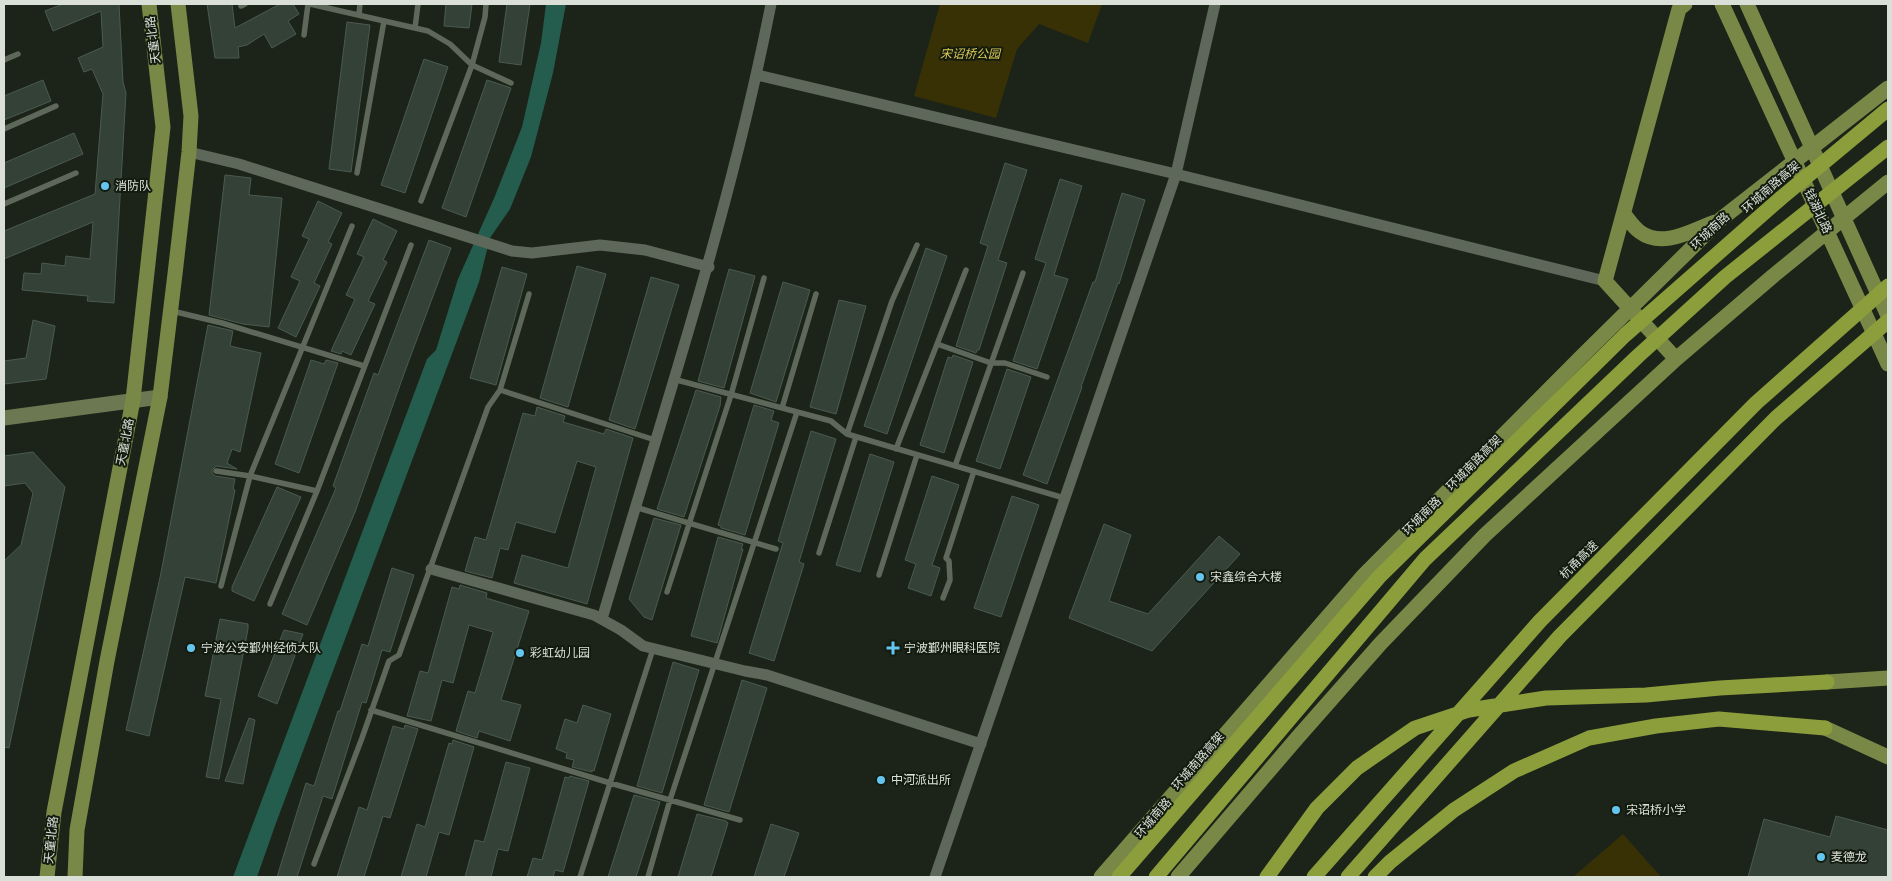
<svg xmlns="http://www.w3.org/2000/svg" width="1892" height="881" font-family="'Roboto Serif','Noto Sans SC',serif">
  <style>
    .green { fill: #383105 }
    .water { fill: #245c4d }
    .building { fill: #334137; stroke: #4b5a4f }
    .lines { fill: none; stroke-linecap: round; stroke-linejoin: round }
    .lane { stroke: #5e685a; stroke-width: 5.5 }
    .street { stroke: #5e685a; stroke-width: 11 }
    .secondary { stroke: #6c7851; stroke-width: 15 }
    .primary { stroke: #7a8847; stroke-width: 15 }
    .highway { stroke: #8c9d3b; stroke-width: 15 }
    .poi-dot { fill: #65c5ee; stroke: #131b0f; stroke-width: 2 }
    .labels { text-anchor: middle; stroke-width: 4; stroke-linejoin: round; paint-order: stroke }
    .street-label { font-size: 12px; fill: #dae0d8; stroke: #131b0f }
    .park-label { font-size: 12px; font-style: italic; fill: #dcc956; stroke: #131b0f }
    .poi-label { font-size: 12px; fill: #dae0d8; stroke: #131b0f; text-anchor: start }
  </style>
  <rect width="100%" height="100%" fill="#1c2419"/>
  <path class="green" d="M940 4H1102L1088 43 1039 24 1017 49 996 118 914 96Z
    M1623 834 1661 877H1573Z"/>
  <path class="water" d="M546 4H566L553 73 531 157 510 209 490 238 479 282 276 823 257 877H233L427 359 436 350 458 279 495 196 522 127 541 43Z"/>
  <path class="building" d="M63 4H119L123 82 126 93 114 303 87 301 88 296 22 290 24 273 41 274 42 263 65 266 66 256 90 259 93 222 4 259V231L95 194 103 94 92 69 84 72 78 58 103 47 101 11 53 31 45 11Z
    M207 4H232L235 28 280 4H293L299 14 288 21 296 34 272 48 264 34 247 45 238 47 239 58H215Z
    M446 4H472L469 28 444 26Z
    M507 4H530L521 65 499 62Z
    M347 22 370 25 351 172 329 169Z
    M424 59 448 67 405 193 381 185Z
    M43 80 51 101 4 120V96Z
    M487 80 511 88 466 217 442 208Z
    M74 133 83 154 4 188V163Z
    M1005 163 1027 170 998 260 1007 263 979 350H977L976 353 956 346 988 246 980 243Z
    M225 175 251 178 249 195 282 198 269 327 243 324 209 315Z
    M1060 179 1082 186 1054 275 1068 279 1037 369 1013 361 1046 263 1035 259Z
    M1122 193 1145 200 1119 284 1118 283 1081 387H1082L1047 484 1023 475 1093 282H1095Z
    M318 201 342 213 328 242 332 244 314 283 320 286 296 337 278 328 300 281 291 277 309 239 302 236Z
    M373 219 397 231 383 260 387 262 368 301 375 304 351 355 342 351 341 354 331 351 355 299 346 295 364 257 357 254Z
    M429 240 451 248 405 371 355 512 307 625 282 614 336 488 333 486 374 373 378 375Z
    M926 248 947 256 887 434 864 426Z
    M577 266 606 274 568 407 540 398Z
    M502 267 527 274 496 385 470 378Z
    M729 269 755 276 724 388 698 381Z
    M651 277 679 285 635 429 609 420Z
    M783 282 810 290 776 402 750 393Z
    M839 300 866 306 836 414 810 407Z
    M33 320 55 326 46 379 4 384V361L26 358Z
    M208 325 233 331 230 346 261 353 240 452 232 449 227 463 237 469 216 466 212 470V473L215 476 235 479 233 489 235 490 216 583 185 577 149 736 126 730 161 573Z
    M953 355 973 362 944 453 920 445 948 357 952 358Z
    M311 360 324 364 326 360 338 363 299 473 275 464Z
    M1007 369 1031 377 1000 469 976 461Z
    M696 390 721 397 720 406 684 517 657 509Z
    M754 405 774 411 771 420 779 423 745 535 721 528V526L718 525Z
    M537 407 565 416 563 422 604 434 606 429 633 438 587 604 514 583 522 555 568 568 596 467 577 461 555 533 516 522 508 550 500 548 492 578 465 571 475 537 486 540 523 413 535 416Z
    M811 431 836 439 799 562 804 564 774 661 749 653 783 543 778 541Z
    M33 452 65 487 9 748 4 747V561L21 545 33 493 25 483 4 486V456Z
    M870 454 894 462 860 572 836 565Z
    M932 476 959 485 932 565 940 568 931 596 908 588 916 564 905 560Z
    M277 487 301 497 254 601 232 591V587Z
    M1012 496 1039 505 1001 617 974 608Z
    M654 518 681 525 652 620 644 617 629 599Z
    M1104 524 1131 535 1109 601 1148 614 1219 536 1240 554 1152 651 1069 618Z
    M718 537 743 544 741 549H743L717 643 691 636Z
    M392 568 414 575 390 652 382 650 366 703 362 702 332 799 323 796 297 877H277L306 783 314 786 338 711H340L362 644 368 646Z
    M460 585 487 593 486 598 529 611 501 700 521 705 510 741 479 731 477 738 456 731 468 691 475 693 493 632 469 625 453 683 442 680 431 721 407 716 420 671 428 673 452 587 459 589Z
    M220 619 248 624V629L219 779 206 777 221 699 205 696Z
    M284 630 303 634 277 704 258 696Z
    M673 662 699 670 662 793 637 786Z
    M742 680 767 688 729 812 704 805Z
    M583 705 611 714 594 771 592 770V772L572 767 574 760 566 758 567 753 556 749 565 719 577 723Z
    M249 718 255 720 243 784 225 781Z
    M405 725 418 729 390 818 383 816 364 877H337L359 807 367 810 393 726 404 729Z
    M453 740 474 747 449 835 439 832 426 877H401L417 824 425 827 449 743 452 744Z
    M506 762 530 768 508 851 498 849 491 877H465L475 840 484 842Z
    M570 776 589 781 563 872 555 870 553 877H527L533 858 542 860 565 777 569 778Z
    M634 795 660 802 636 877H608Z
    M697 814 726 821 728 823 711 877H678Z
    M1836 816 1888 830V877H1748L1764 819 1830 837Z
    M771 824 799 833 784 877H754Z"/>
  <g class="lines">
    <path class="lane" d="M310 4 428 31 450 44 472 65 511 83
      M241 6 245 4
      M359 15 360 4
      M415 28 418 4
      M304 35 308 4
      M4 60 18 54
      M4 129 56 106
      M357 173 384 21
      M421 201 472 65 485 17 486 4
      M4 204 76 173
      M172 311 222 323 364 366
      M937 344 991 363H1005L1047 377
      M673 379 831 421 847 434 1064 498
      M500 390 655 440
      M782 408 816 294
      M847 434 892 301 917 245
      M896 449 966 270
      M955 466 1023 273
      M216 471 250 476 317 491
      M635 507 776 549
      M819 553 856 437
      M879 575 917 455
      M221 586 250 476 352 226
      M667 592 731 395 764 278
      M943 598 950 580 949 561 946 558 974 471
      M270 604 317 491 411 245
      M371 710 610 783 740 820
      M314 864 362 738 389 661 399 655 488 407 500 390 529 294
      M580 877 653 649
      M648 877 670 800 797 412"/>
    <path class="street" d="M757 75 1176 174 1605 281
      M189 152 239 164 512 251 532 253 600 245 645 250 709 267
      M431 569 594 615 621 630 643 646 745 671 767 675 981 744
      M602 619C662 415 730 213 771 4
      M935 877 1176 174 1215 4"/>
    <path class="secondary" d="M4 418 160 397"/>
    <path class="primary" d="M1722 4 1888 364
      M1747 4 1888 316
      M1624 214C1628 219 1633 227 1640 232 1663 249 1692 230 1715 222
      M1676 359 1605 281 1679 9 1685 4
      M1827 682 1888 678
      M1825 728 1888 757
      M47 877 54 812 133 400 163 127 149 4
      M75 877 77 830 107 661 160 397 175 274 189 152 191 116 178 4
      M1101 877 1364 575 1583 355 1721 219 1888 88
      M1178 877 1298 737 1381 643 1485 535 1676 359 1773 276 1888 182"/>
    <path class="highway" d="M1119 877 1379 577 1625 335 1781 198 1888 109
      M1156 877 1425 559 1638 356 1725 277 1888 147
      M1267 877 1317 808 1357 768 1415 728 1469 710 1546 698 1646 695 1720 688 1827 682
      M1314 877 1540 621 1756 403 1888 286
      M1348 877 1560 636 1776 418 1888 321
      M1375 877 1390 862 1454 810 1514 771 1589 738 1656 726 1719 719 1825 728"/>
  </g>
  <g class="poi-dot">
    <circle cx="105" cy="186" r="5"/>
    <circle cx="1200" cy="577" r="5"/>
    <circle cx="191" cy="648" r="5"/>
    <path d="M890.5 640.5h5v5h5v5h-5v5h-5v-5h-5v-5h5z"/>
    <circle cx="520" cy="653" r="5"/>
    <circle cx="881" cy="780" r="5"/>
    <circle cx="1616" cy="810" r="5"/>
    <circle cx="1821" cy="857" r="5"/>
  </g>
  <g class="labels">
    <g class="street-label">
      <text transform="translate(153 40) rotate(-97)" y="4">天童北路</text>
      <text transform="translate(1771 187) rotate(-41)" y="4">环城南路高架</text>
      <text transform="translate(1818 211) rotate(65)" y="4">钱湖北路</text>
      <text transform="translate(1710 231) rotate(-43)" y="4">环城南路</text>
      <text transform="translate(125 442) rotate(-79)" y="4">天童北路</text>
      <text transform="translate(1474 463) rotate(-45)" y="4">环城南路高架</text>
      <text transform="translate(1422 516) rotate(-45)" y="4">环城南路</text>
      <text transform="translate(1579 560) rotate(-45)" y="4">杭甬高速</text>
      <text transform="translate(1198 761) rotate(-49)" y="4">环城南路高架</text>
      <text transform="translate(1153 818) rotate(-49)" y="4">环城南路</text>
      <text transform="translate(51 840) rotate(-84)" y="4">天童北路</text>
    </g>
    <g class="park-label">
      <text x="970" y="58">宋诏桥公园</text>
    </g>
    <g class="poi-label">
      <text x="115" y="190">消防队</text>
      <text x="1210" y="581">宋鑫综合大楼</text>
      <text x="201" y="652">宁波公安鄞州经侦大队</text>
      <text x="904" y="652">宁波鄞州眼科医院</text>
      <text x="530" y="657">彩虹幼儿园</text>
      <text x="891" y="784">中河派出所</text>
      <text x="1626" y="814">宋诏桥小学</text>
      <text x="1831" y="861">麦德龙</text>
    </g>
  </g>
  <rect width="1892" height="881" fill="none" stroke="#dae0d8" stroke-width="10"/>
</svg>
